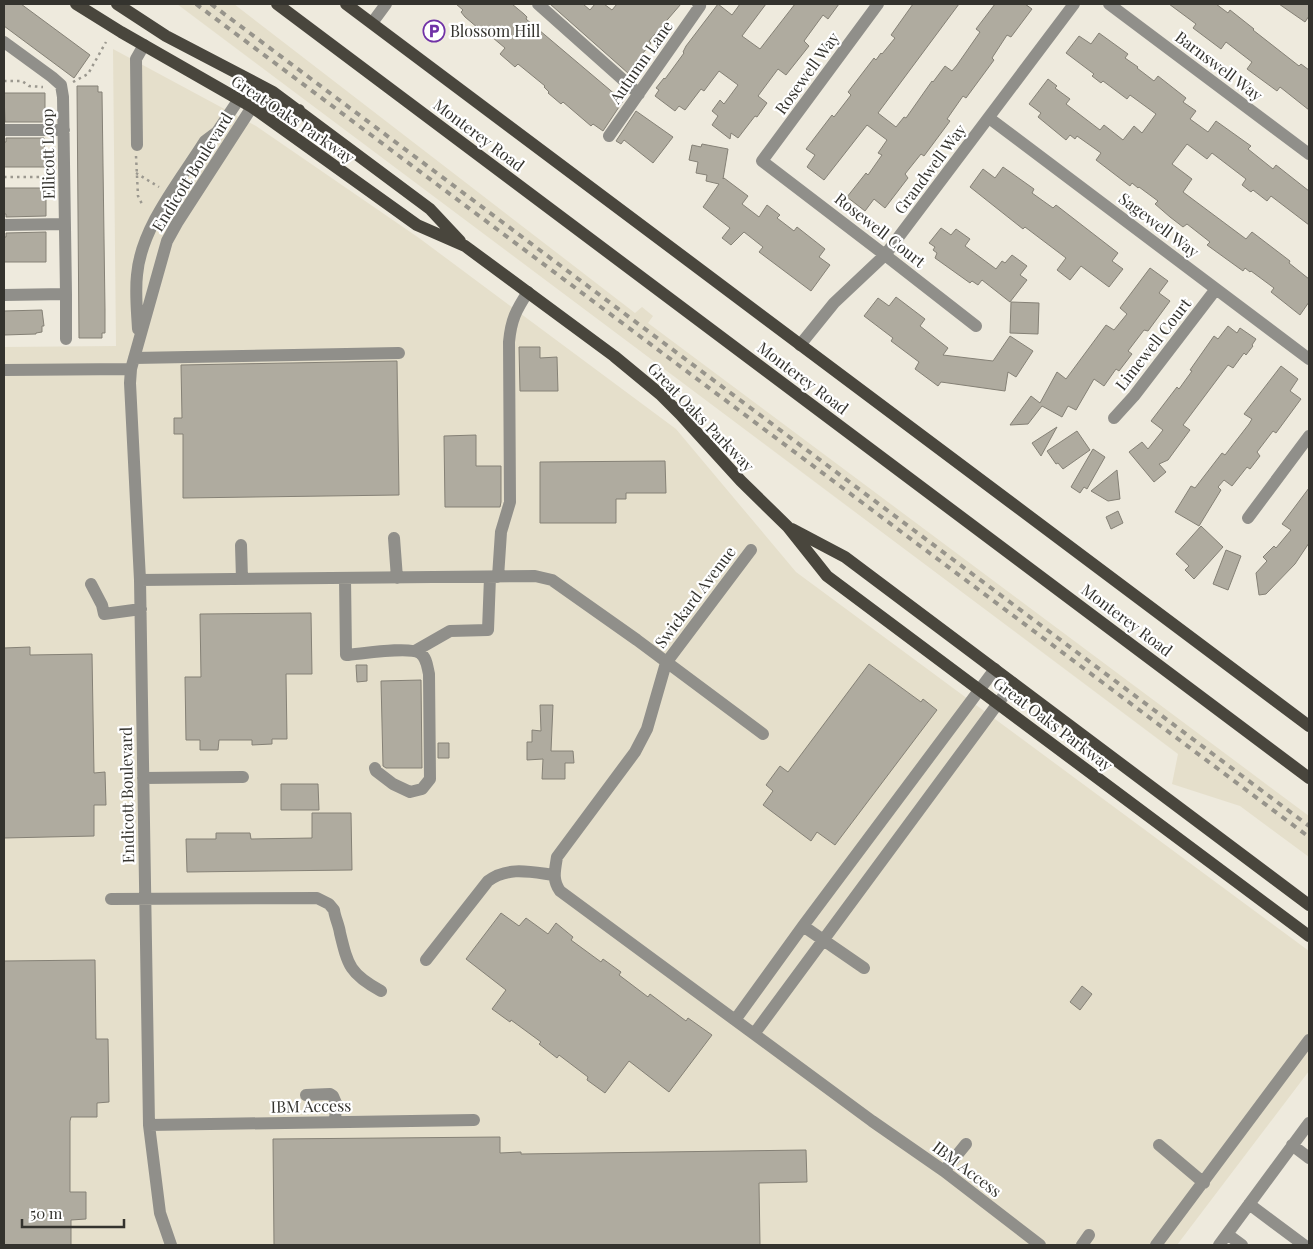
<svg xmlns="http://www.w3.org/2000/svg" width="1313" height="1249" font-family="'Playfair Display',serif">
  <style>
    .built { fill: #e5dfcb }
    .building { fill: #afab9f; stroke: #858176 }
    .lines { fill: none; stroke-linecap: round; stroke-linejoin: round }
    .path { stroke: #9b988f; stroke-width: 2.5; stroke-dasharray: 2.5 4; stroke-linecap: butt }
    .minor { stroke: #908f8a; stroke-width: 12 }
    .major { stroke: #49463d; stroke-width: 12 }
    .rail { stroke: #97948b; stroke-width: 4; stroke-dasharray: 6 6; stroke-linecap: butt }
    .labels { text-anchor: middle; stroke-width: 4.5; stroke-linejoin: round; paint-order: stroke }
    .poi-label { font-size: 16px; fill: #34332e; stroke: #fff; text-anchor: start }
    .street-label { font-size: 16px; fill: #34332e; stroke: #fff }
  </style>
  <rect width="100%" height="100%" fill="#eeeadd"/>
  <path class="built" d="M177 4H234L635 313 642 307 653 316 648 323 1309 816V857L1240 806 1172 784 1178 754Z
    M113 49 256 126 419 238 676 429 796 572 1309 951V1071L1177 1245H4V347L116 346Z"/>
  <path class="building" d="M4 4H21L90 55 74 78 4 26Z
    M456 4H512L524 14 527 17 526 19 623 101 603 131 593 124 591 126 563 102 561 104 548 93 549 92 544 87 545 86 518 64 515 67 500 54 505 48 480 27 478 28 465 17 461 12 463 10Z
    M550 4H583L590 10 595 4H604L612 10 617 4H681L649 41 651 43 643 53 648 57 634 76 629 74Z
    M718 4 732 15 740 4H766L742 36 760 49 795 4H839L828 19 823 15 804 41 809 46 786 75 778 69 758 96 767 103 757 117 755 116 738 138 731 133 730 139 712 125 718 116 712 111 720 100 724 104 738 85 719 71 704 91 701 89 685 110 679 106 675 111 655 96 659 90 656 88 664 78 665 79 684 53 683 52 686 46Z
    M913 4H959L878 113 896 127 904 117 906 118 932 81 933 82 945 66 952 71 957 65 980 32 976 29 995 4H1025L1032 9 1011 37 1007 35 992 58 994 60 966 98 963 96 947 119 950 121 924 156 921 154 905 174 908 178 885 208 874 199 865 211 847 197 866 173 868 175 882 155 878 153 887 140 867 125 824 180 807 167 815 155 806 149 832 115 834 117 851 95 848 92 874 58 876 60 881 53 882 54 895 38 891 35Z
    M1169 4H1216L1228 13 1230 10 1254 29 1253 30 1299 66 1301 64 1309 70V110L1280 87 1277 91 1247 69 1252 62 1226 42 1221 49 1193 28 1196 24Z
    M1279 4H1309V16L1305 22Z
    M1099 33 1128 54 1125 58 1138 67 1137 68 1154 81 1158 76 1186 98 1183 102 1196 111 1190 119 1208 132 1216 121 1251 146 1248 149 1273 169 1276 165 1309 191V225L1271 196 1267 201 1253 190 1251 192 1242 185 1246 179 1212 153 1207 159 1187 144 1172 164 1192 179 1183 192 1246 239 1252 232 1290 261 1289 263 1309 279V302L1300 315 1271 292 1274 288 1251 271 1250 272 1245 268 1243 271 1207 245 1210 242 1187 224 1183 227 1170 217 1155 204 1158 201 1139 187 1138 188 1132 183 1130 186 1096 160 1101 153 1077 136 1075 139 1070 135 1066 140 1038 117 1041 113 1029 104 1048 79 1057 86 1055 88 1070 99 1066 104 1100 130 1104 125 1123 140 1134 126 1142 133 1156 114 1130 95 1127 99 1103 81 1101 83 1092 76 1094 74 1066 53 1079 36 1091 44Z
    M77 86H98V92H102L105 310V333H102V338H79Z
    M4 93H45V122H5Z
    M636 111 673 137 653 163 624 140 621 144 616 141Z
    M6 138H44L45 167H4V142H6Z
    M702 144 728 149 723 179 724 178 748 196 742 204 759 217 767 205 780 215 777 218 794 231 797 227 825 249 819 257 830 265 811 291 759 252 763 247 744 232 731 245 722 238 730 228 703 207 719 184 706 181 707 175 696 173 698 162 689 160 692 145 701 147Z
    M1003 167 1034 189 1032 193 1053 208 1056 205 1118 253 1112 261 1123 269 1109 287 1081 266 1070 280 1057 270 1066 258 1025 227 1023 229 970 187 983 169 995 178Z
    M4 188H46V216L6 217V214H4Z
    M941 228 951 235 956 229 970 239 965 246 996 269 1002 261 1005 263 1012 255 1027 266 1020 275 1027 280 1010 302 982 280 978 285 972 281 970 283 935 258 937 253 933 250 935 247 929 243Z
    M46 232V262H4V237H6V233Z
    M1150 268 1168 281 1159 293 1170 301 1148 331 1144 330 1128 351 1132 354 1119 371 1116 369 1104 386 1094 379 1076 410 1068 406 1062 417 1042 406 1028 424 1010 425 1031 396 1040 403 1057 372 1066 379 1106 325 1114 330 1127 314 1120 308Z
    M896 297 925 319 920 326 948 348 943 355 993 361 1010 336 1033 351 1016 377 1008 372 1005 391 941 382 938 386 915 369 919 362 891 341 893 338 864 316 878 298 889 306Z
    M1011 302 1039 303 1038 334 1010 333Z
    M42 310 44 326H42V332L36 333V334L4 335V311Z
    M1228 326 1237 333 1240 328 1256 339 1252 345 1253 346 1246 355 1244 353 1233 368 1228 365 1183 425 1190 430 1168 460 1159 464 1166 472 1154 482 1129 452 1142 442 1148 449 1163 430 1151 421 1177 387 1179 389 1192 371 1190 370 1214 336 1218 339Z
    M519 347H540V358L557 357 558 391H520Z
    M397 361 399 495 183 498V434H174V418H182L181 365Z
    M1281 366 1298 379 1290 391 1301 399 1276 433 1273 431 1257 452 1260 456 1250 469 1247 467 1232 486 1224 480 1218 487 1221 490 1199 526 1175 512 1191 486 1195 488 1222 453 1225 455 1249 424 1252 419 1244 414Z
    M1057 427 1041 456 1032 443Z
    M1077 431 1090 450 1063 469 1058 463 1056 464 1047 451Z
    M476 435V466H501V502L500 507H445L444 436Z
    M1093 449 1105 457 1087 489 1084 487 1080 493 1071 487Z
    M665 461 666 493H626V499H616V523H540V462Z
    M1117 470 1120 499 1108 501 1091 491Z
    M1309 488V543L1295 564 1266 594 1259 595 1256 573 1267 561 1263 557 1274 546 1276 548 1291 530 1282 524Z
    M1118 511 1123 523 1111 529 1106 517Z
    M1201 526 1223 547 1194 579 1185 570 1189 566 1176 554Z
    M1226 550 1241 556 1228 590 1213 584Z
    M311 613 312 674H286L287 739H272V744L252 745V740H219L218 750H200V740H186L185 677H201L200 614Z
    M30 647V655L92 654 94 773 105 772 106 805H94V836L4 838V648Z
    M869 664 921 702 923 699 937 710 835 845 817 832 811 841 763 805 773 791 766 785 780 766 788 772Z
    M356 665H367V681L357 682Z
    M421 680 422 768H386L383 766 381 681Z
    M540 705H553L551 751H573L574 763H565V779H542L543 759 527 760V742H532V730L541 731Z
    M438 743H449V758H438Z
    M281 784H318L319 810H281Z
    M312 813H351L352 870 187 872 186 839H216V833H250L251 839 312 838Z
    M501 913 519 926 526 918 548 934 556 923 573 937 571 940 601 962 603 959 621 972 619 975 648 997 650 994 686 1021 688 1018 712 1035 669 1092 629 1061 605 1093 587 1080 588 1077 559 1055 557 1058 539 1044 541 1042 511 1020 510 1022 492 1009 506 990 466 959Z
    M95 960 96 1039H108L109 1102 97 1103V1117H71L70 1121V1192H86V1219L71 1220V1245H4V961Z
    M1082 986 1092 994 1080 1010 1070 1002Z
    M500 1137V1153L521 1152V1154L806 1150 807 1182 759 1183 760 1245H274L273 1139Z"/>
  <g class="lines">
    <path class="path" d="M4 81H22L29 86 43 87
      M73 82 88 74 106 42
      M136 156 138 196 143 206
      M136 173 159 187
      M4 177H50"/>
    <path class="minor" d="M538 4 639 94
      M878 4 762 161 885 255 976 326
      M1109 4 1309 154
      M372 23 386 4
      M4 42 52 77 61 85 63 97 66 294 4 295
      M989 118 1309 359
      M4 130H64
      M609 136 700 6 698 4
      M137 145 136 59 144 45
      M4 225 65 224
      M66 294V339
      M138 329C137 311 135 292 137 275 141 227 180 181 205 141L217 132 239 99
      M800 345 834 303 885 255 1074 4
      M134 358 399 353
      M4 370 131 369
      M1114 418 1134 396 1216 289
      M1248 518 1309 436
      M394 538 397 578
      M241 545 242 579
      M751 550 666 663 647 729 635 752 557 857C555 870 552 880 560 891L872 1121 944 1171 1040 1245
      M498 577 501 532 510 502 509 342C511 320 516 310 528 292
      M345 578 346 655C361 654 408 646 420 653 427 658 427 666 429 674L430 779 422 789 410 792 393 784 376 771 375 768
      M140 580 535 576 552 580 637 640 763 734
      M91 584 102 605 104 614 141 609
      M415 651 450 631 488 630 490 577
      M143 778 243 777
      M111 899 317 898 329 904 334 910C335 918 339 925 340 933 348 966 350 974 381 991
      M803 926 864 968
      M426 960 488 881C508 866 531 872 554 875
      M735 1020 803 926 995 669
      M754 1034 1013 683
      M306 1095 330 1094 333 1096 336 1103 335 1122
      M149 1125 474 1120
      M1159 1145 1204 1183
      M1292 1145 1309 1158
      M944 1171 966 1144
      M1249 1204 1304 1245
      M1227 1234 1242 1245
      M171 1245 160 1213 149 1125 140 580 130 383 131 369 167 241 177 223 252 107
      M1082 1245 1089 1235
      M1156 1245 1309 1040
      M1219 1245 1309 1123"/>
    <path class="major" d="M76 4 121 32 252 107 417 225 465 246 614 356 660 394 680 414 741 481 788 527 827 576 1309 936
      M117 4 166 36 273 92 430 209 460 241
      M277 4 1309 778
      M346 4 1309 726
      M239 99C264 91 260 105 279 109 285 110 292 110 299 110
      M792 529 845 557 1309 905"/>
    <path class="rail" d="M196 4 1309 837
      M211 4 1309 826"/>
  </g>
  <defs>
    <g id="parking-ring" transform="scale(1.125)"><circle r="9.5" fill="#fff" stroke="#7132a7" stroke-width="1.5"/><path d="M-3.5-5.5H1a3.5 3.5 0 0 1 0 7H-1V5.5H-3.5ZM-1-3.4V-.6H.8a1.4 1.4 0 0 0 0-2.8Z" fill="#7132a7"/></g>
  </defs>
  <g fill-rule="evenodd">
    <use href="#parking-ring" x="434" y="31"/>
  </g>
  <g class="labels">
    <g class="poi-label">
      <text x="450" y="37">Blossom Hill</text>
    </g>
    <g class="street-label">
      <text transform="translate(641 62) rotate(-55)" y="6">Autumn Lane</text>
      <text transform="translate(1219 66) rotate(37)" y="6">Barnswell Way</text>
      <text transform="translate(807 73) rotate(-54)" y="6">Rosewell Way</text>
      <text transform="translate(293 119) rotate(34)" y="6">Great Oaks Parkway</text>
      <text transform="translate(479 135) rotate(37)" y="6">Monterey Road</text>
      <text transform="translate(48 154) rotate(-91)" y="6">Ellicott Loop</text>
      <text transform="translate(930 169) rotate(-53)" y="6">Grandwell Way</text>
      <text transform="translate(192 172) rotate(-58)" y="6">Endicott Boulevard</text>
      <text transform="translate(1159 225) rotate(37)" y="6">Sagewell Way</text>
      <text transform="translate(880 230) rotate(38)" y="6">Rosewell Court</text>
      <text transform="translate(1153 344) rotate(-52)" y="6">Limewell Court</text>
      <text transform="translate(803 378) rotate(37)" y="6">Monterey Road</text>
      <text transform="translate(701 417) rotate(46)" y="6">Great Oaks Parkway</text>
      <text transform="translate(695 597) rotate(-53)" y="6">Swickard Avenue</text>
      <text transform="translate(1127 620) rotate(37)" y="6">Monterey Road</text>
      <text transform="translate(1053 724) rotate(37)" y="6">Great Oaks Parkway</text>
      <text transform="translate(127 795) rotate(-91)" y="6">Endicott Boulevard</text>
      <text transform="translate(311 1106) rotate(-1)" y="6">IBM Access</text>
      <text transform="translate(967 1169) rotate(37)" y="6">IBM Access</text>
    </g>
  </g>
  <rect width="1313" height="1249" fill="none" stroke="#34332e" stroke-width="10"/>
  <path d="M22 1219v8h102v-8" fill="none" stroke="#34332e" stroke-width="2.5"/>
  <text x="30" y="1219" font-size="15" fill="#34332e" stroke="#ffffff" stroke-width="4" paint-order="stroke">50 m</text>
</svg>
